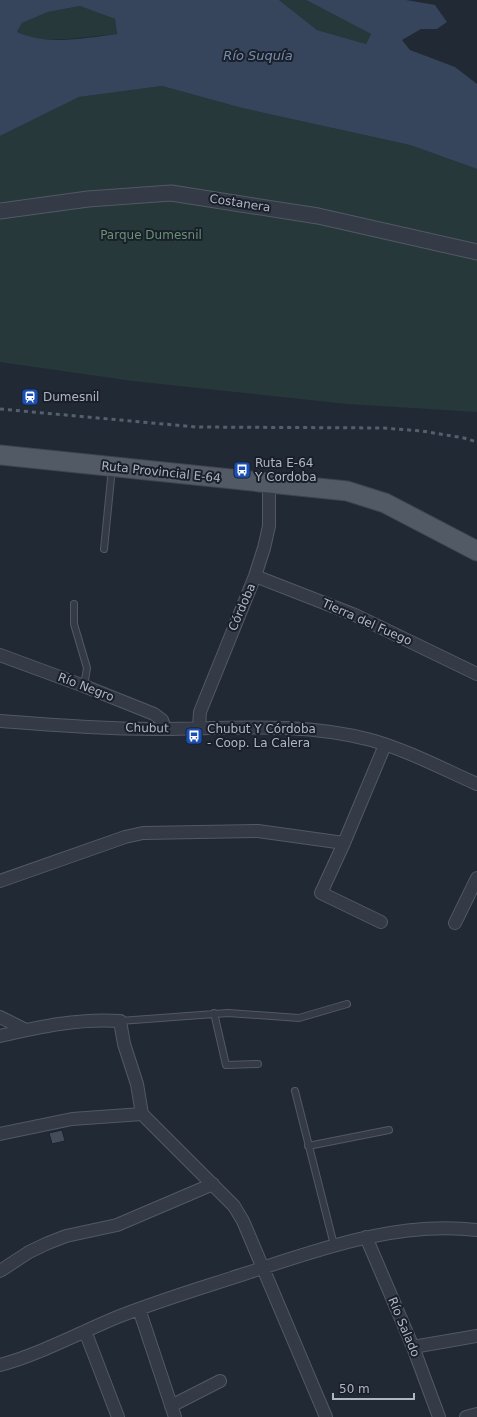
<svg xmlns="http://www.w3.org/2000/svg" width="477" height="1417" font-family="'DejaVu Sans',sans-serif">
  <style>
    .green { fill: #263839 }
    .water { fill: #36445c; fill-rule: evenodd }
    .building { fill: #424c5a; stroke: #1c222d }
    .lines { fill: none; stroke-linecap: round; stroke-linejoin: round }
    .service-casing { stroke: #525964; stroke-width: 8 }
    .minor-casing { stroke: #525964; stroke-width: 14 }
    .tertiary-casing { stroke: #525964; stroke-width: 17 }
    .primary-casing { stroke: #3e4450; stroke-width: 21 }
    .service { stroke: #343b46; stroke-width: 6 }
    .minor { stroke: #343b46; stroke-width: 12 }
    .tertiary { stroke: #343b46; stroke-width: 15 }
    .primary { stroke: #525a66; stroke-width: 19 }
    .rail { stroke: #565f6d; stroke-width: 3; stroke-dasharray: 4 4; stroke-linecap: butt }
    .labels { text-anchor: middle; stroke-width: 4; stroke-linejoin: round; paint-order: stroke }
    .street-label { font-size: 12px; fill: #afb6c3; stroke: #1a202b }
    .park-label { font-size: 12px; fill: #689272; stroke: #1a202b }
    .poi-label { font-size: 12px; fill: #afb6c3; stroke: #1a202b; text-anchor: start }
    .water-label { font-size: 13px; font-style: italic; fill: #788caa; stroke: #1a202b }
  </style>
  <rect width="100%" height="100%" fill="#212935"/>
  <path class="green" d="M279 0H306L371 34 366 44 317 30Z
    M80 6 115 19 117 34 67 39H33L17 32 22 23 48 12Z
    M162 86 242 108 410 145 477 169V412L347 404 133 381 0 362V136L79 97Z"/>
  <path class="water" d="M0 0H279L317 30 366 44 371 34 306 0H406L435 5 447 22 437 29H421L402 40 410 50 455 67 477 84V169L410 145 242 108 162 86 79 97 0 136ZM80 6 115 19 117 34C85 38 47 46 17 32L22 23 48 12Z"/>
  <path class="building" d="M62 1130 65 1141 52 1144 49 1133Z"/>
  <g class="lines">
    <g class="service-casing">
      <path id="service" d="M104 549 112 468
        M74 604V624L87 668 84 686
        M214 1013 226 1065 258 1064
        M120 1021 228 1013 299 1018 347 1004
        M295 1091 334 1245
        M308 1146 389 1130"/>
    </g>
    <g class="minor-casing">
      <path id="minor" d="M255 576 355 615 477 674
        M0 655 84 686 154 714 162 720 165 728
        M0 721C50 725 101 729 151 729 224 729 299 721 371 740 407 750 443 769 477 784
        M199 727 200 712 255 576 264 548 269 526V482
        M344 843 321 893 381 922
        M0 881 125 837 143 833 258 831 344 843 385 745
        M455 923 477 878
        M0 1017 26 1030
        M0 1036C39 1027 79 1018 120 1021L124 1044 137 1084 142 1114 234 1206 243 1221 326 1417
        M0 1134 72 1119 142 1114
        M366 1237 413 1347 439 1417
        M0 1271 29 1252 48 1243 66 1236 117 1225 213 1184
        M139 1309 175 1417
        M85 1331 118 1417
        M413 1347 477 1336
        M0 1365C40 1354 77 1334 115 1318 157 1301 201 1288 244 1274 320 1249 396 1221 477 1230
        M171 1406 220 1381
        M466 1417 477 1414"/>
    </g>
    <g class="tertiary-casing">
      <path id="tertiary" d="M0 211 88 199 171 193 318 216 477 252"/>
    </g>
    <g class="primary-casing">
      <path id="primary" d="M0 455 347 491 385 503 477 551"/>
    </g>
    <use href="#service" class="service"/>
    <use href="#minor" class="minor"/>
    <use href="#tertiary" class="tertiary"/>
    <use href="#primary" class="primary"/>
    <path class="rail" d="M0 409 196 427 383 428 422 431 464 438 477 442"/>
  </g>
  <defs>
    <g id="station-square" transform="scale(0.9)"><rect x="-9" y="-9" width="18" height="18" rx="4" fill="#1a4fb4" stroke="#1a202b"/><path d="M-3-6H3Q5-6 5-4V2Q5 4 3 4L4.5 6H3L1.5 4h-3L-3 6H-4.5L-3 4Q-5 4-5 2V-4Q-5-6-3-6ZM-3.5-4v3h7v-3ZM-3.5 1v1.5H-2V1ZM2 1v1.5H3.5V1Z" fill="#fff"/></g>
    <g id="bus-square" transform="scale(0.9)"><rect x="-9" y="-9" width="18" height="18" rx="4" fill="#1a4fb4" stroke="#1a202b"/><path d="M-5-6H5V4H4V6H2V4H-2V6H-4V4H-5ZM-3.5-4V0h7V-4ZM-3.5 1.2v1.5H-2V1.2ZM2 1.2v1.5H3.5V1.2Z" fill="#fff"/></g>
  </defs>
  <g fill-rule="evenodd">
    <use href="#station-square" x="30" y="397"/>
    <use href="#bus-square" x="242" y="470"/>
    <use href="#bus-square" x="194" y="736"/>
  </g>
  <g class="labels">
    <g class="street-label">
      <text transform="translate(240 203) rotate(9)" y="4">Costanera</text>
      <text transform="translate(161 472) rotate(6)" y="4">Ruta Provincial E-64</text>
      <text transform="translate(242 607) rotate(-67)" y="4">Córdoba</text>
      <text transform="translate(367 622) rotate(24)" y="4">Tierra del Fuego</text>
      <text transform="translate(86 687) rotate(21)" y="4">Río Negro</text>
      <text transform="translate(147 728) rotate(1)" y="4">Chubut</text>
      <text transform="translate(404 1327) rotate(67)" y="4">Río Salado</text>
    </g>
    <g class="park-label">
      <text x="151" y="239">Parque Dumesnil</text>
    </g>
    <g class="poi-label">
      <text x="43" y="401">Dumesnil</text>
      <text x="255" y="467">Ruta E-64<tspan x="255" dy="14">Y Cordoba</tspan></text>
      <text x="207" y="733">Chubut Y Córdoba<tspan x="207" dy="14">- Coop. La Calera</tspan></text>
    </g>
    <g class="water-label">
      <text x="258" y="60">Río Suquía</text>
    </g>
  </g>
  <path d="M333 1393v6h81v-6" fill="none" stroke="#afb6c3" stroke-width="2"/>
  <text x="339" y="1393" font-size="12" fill="#afb6c3" stroke="#1a202b" stroke-width="3" paint-order="stroke">50 m</text>
</svg>
